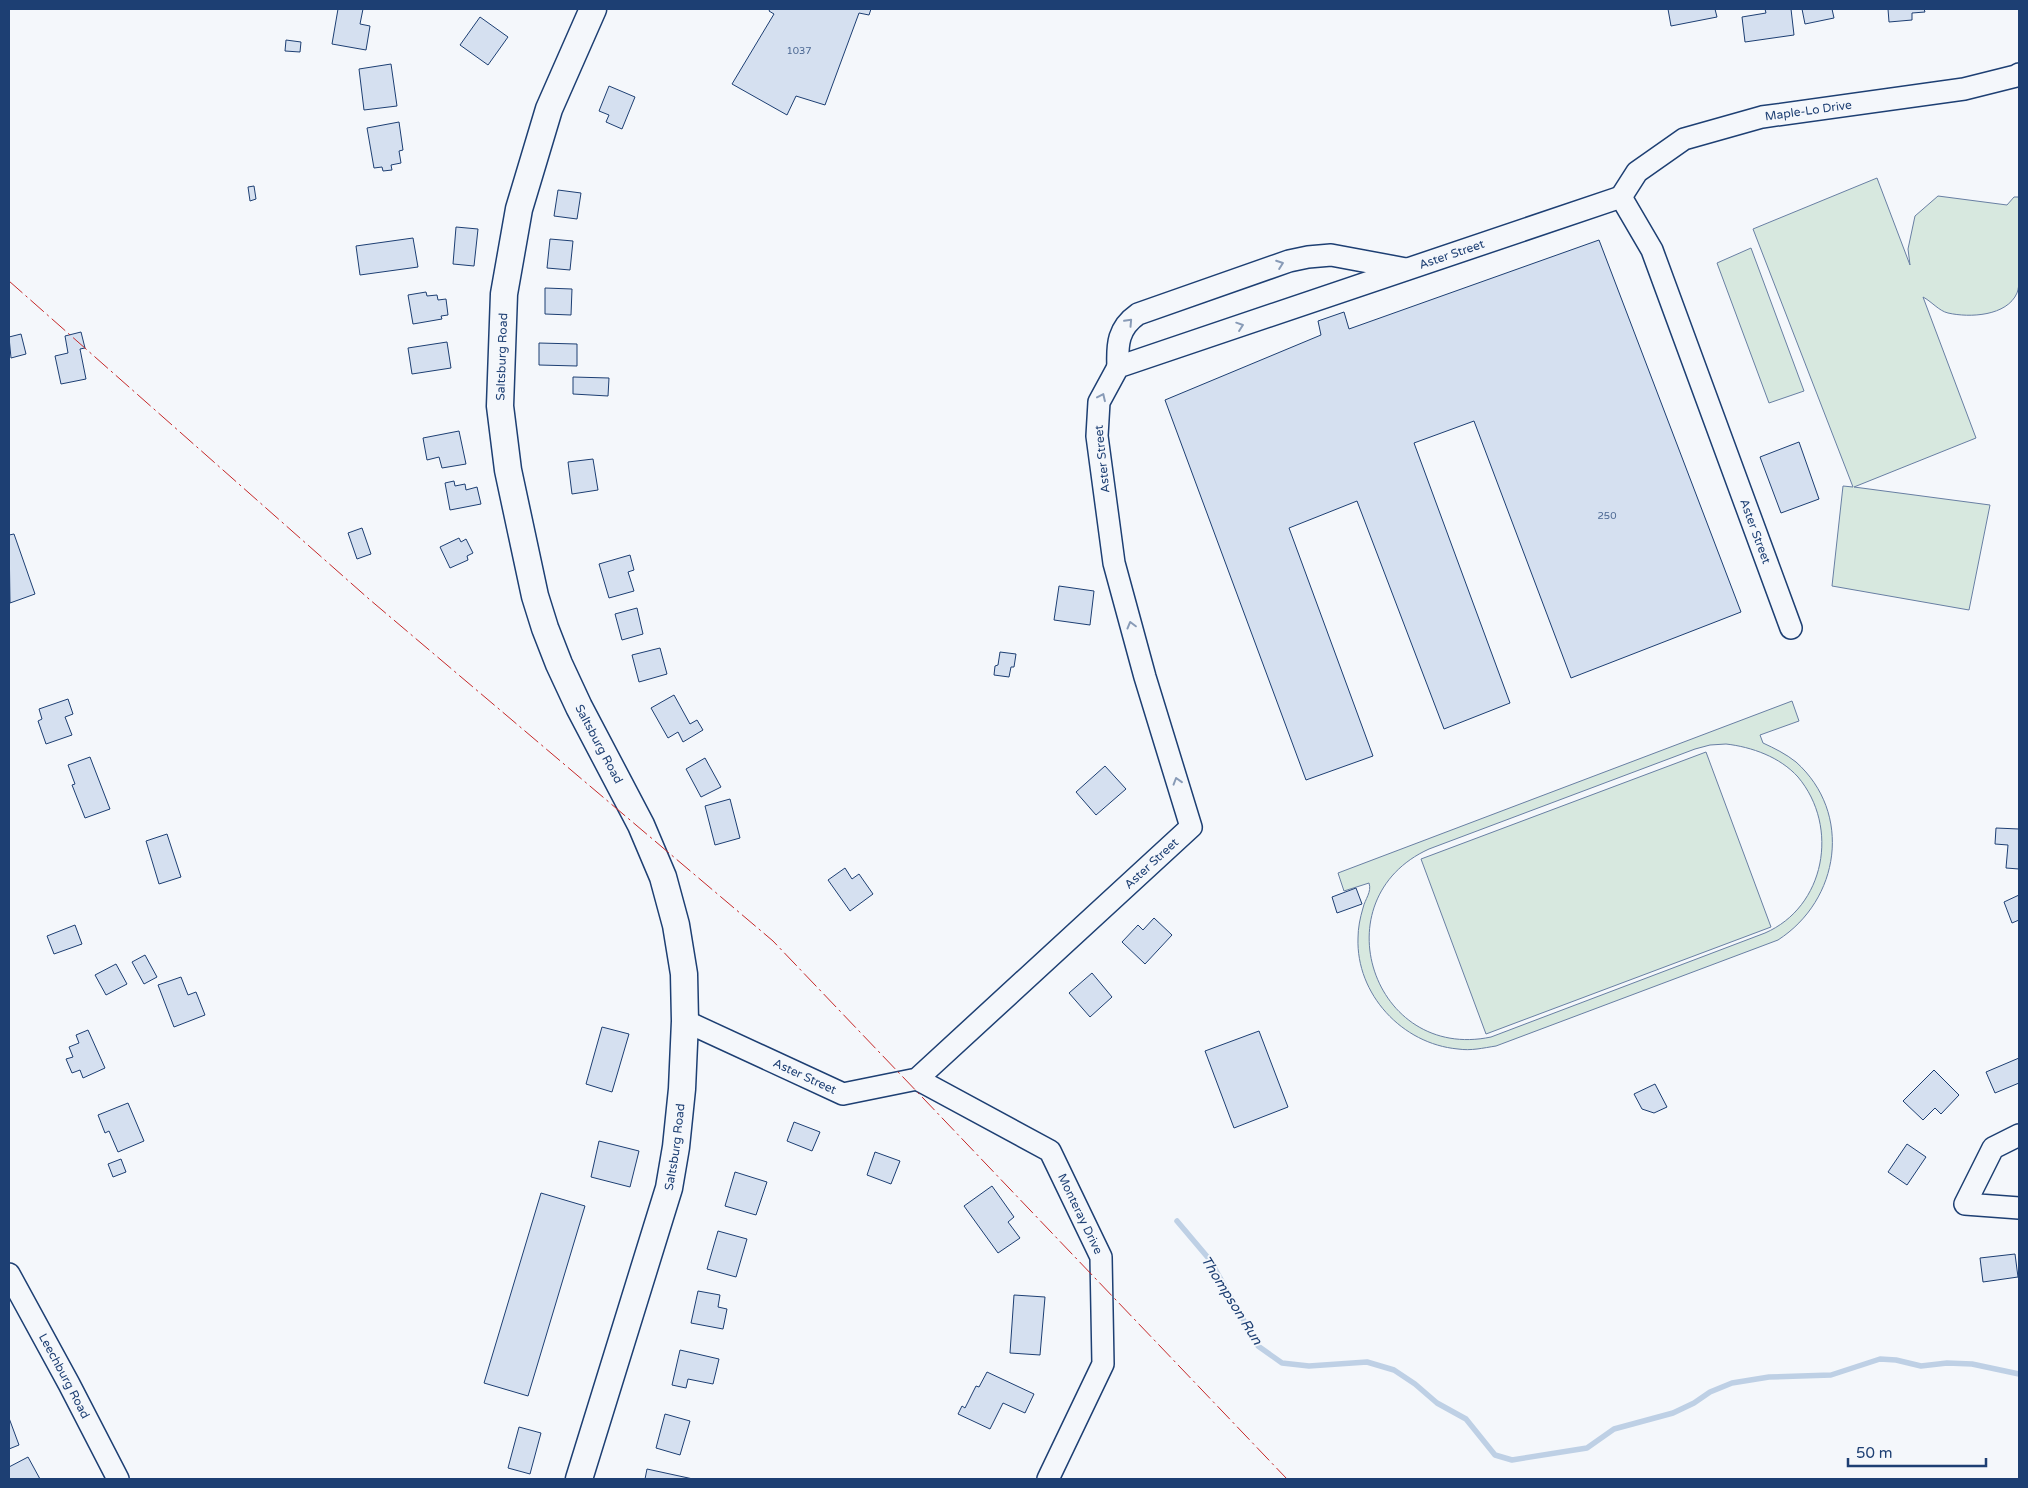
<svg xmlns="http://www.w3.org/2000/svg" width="2028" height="1488" font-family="'Varela Round',sans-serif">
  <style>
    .green { fill: #d7e8df; stroke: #687fa3; fill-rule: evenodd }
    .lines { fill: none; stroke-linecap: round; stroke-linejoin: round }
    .stream { stroke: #bed0e5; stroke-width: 5.5 }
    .building { fill: #d5e0f0; stroke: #1d3f73 }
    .minor-casing { stroke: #1d3f73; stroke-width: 24 }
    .major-casing { stroke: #1d3f73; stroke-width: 29 }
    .minor { stroke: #f4f7fb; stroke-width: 21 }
    .major { stroke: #f4f7fb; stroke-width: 26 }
    .power { stroke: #c62828; stroke-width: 1; stroke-dasharray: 18 4 2.5 4; stroke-linecap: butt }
    .oneway { stroke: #889bb7 }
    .labels { text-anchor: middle; stroke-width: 4; stroke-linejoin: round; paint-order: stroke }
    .number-label { font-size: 10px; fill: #4b6792 }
    .street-label { font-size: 12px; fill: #1d3f73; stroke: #f4f7fb }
    .water-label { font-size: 14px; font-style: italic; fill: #1d3f73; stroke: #f4f7fb }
  </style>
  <rect width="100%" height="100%" fill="#f4f7fb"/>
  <path class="green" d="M1877 178 1910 265 1908 249 1915 216 1938 196 2007 205 2014 197H2019C2019 216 2023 278 2017 293 2007 316 1970 318 1948 313 1939 311 1931 301 1923 297L1976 438 1854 487 1990 505 1969 610 1832 586 1843 486 1853 487 1753 229Z
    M1751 248 1804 391 1769 403 1717 263Z
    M1792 701 1799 721 1760 735 1763 743C1774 748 1786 754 1796 762 1853 813 1840 900 1778 940L1496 1046C1483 1048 1471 1051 1458 1049 1402 1044 1356 994 1358 938 1358 928 1360 918 1363 908 1365 899 1372 892 1369 883L1344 891 1338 873ZM1726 744C1752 747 1780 757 1798 777 1840 827 1825 907 1765 933L1491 1037C1373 1062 1319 899 1429 849L1695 749 1710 745Z
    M1706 752 1771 927 1486 1034 1421 859Z"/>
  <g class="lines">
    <path class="stream" d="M1177 1221 1210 1260 1258 1346 1282 1363 1309 1366 1367 1362 1394 1370 1415 1384 1437 1403 1466 1419 1495 1455 1512 1460 1587 1448 1614 1429 1673 1413 1694 1403 1710 1392 1732 1383 1769 1377 1831 1375 1880 1359 1896 1360 1921 1366 1947 1363 1972 1364 2019 1374"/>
  </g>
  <path class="building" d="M338 9H363L360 24 370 26 366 50 332 44Z
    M770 9H871L869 15 859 13 825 105 796 96 787 115 732 84 774 14 769 11Z
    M1668 9H1715L1717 17 1671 26Z
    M1765 9H1791L1794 35 1745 42 1742 17 1766 13Z
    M1802 9H1832L1834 18 1805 24Z
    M1888 9H1924L1925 12 1912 13V20L1889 22Z
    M480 17 508 37 488 65 460 45Z
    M286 40 301 42 300 52 285 51Z
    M391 64 397 106 364 110 359 69Z
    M609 86 635 97 622 129 606 122 609 115 599 111Z
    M399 122 403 150 399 151 401 163 391 165 392 170 383 171 382 167 374 168 367 128Z
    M254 186 256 199 250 201 248 187Z
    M558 190 581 193 577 219 554 216Z
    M456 227 478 229 474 266 453 264Z
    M413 238 418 267 360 275 356 246Z
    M550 239 573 241 570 270 547 268Z
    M1599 240 1741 612 1571 678 1474 421 1414 443 1510 703 1444 729 1357 501 1289 528 1373 756 1306 780 1165 400 1321 335 1318 321 1344 312 1349 329Z
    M545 288 572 289 571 315 545 314Z
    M426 292 427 296 437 295 438 300 446 299 448 315 441 316 442 319 413 324 408 295Z
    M81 332 85 348 80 349 86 379 61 384 55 356 68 353 65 336Z
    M21 334 26 354 11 358 9 337Z
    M447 342 451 368 412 374 408 348Z
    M539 343 577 344V366L539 365Z
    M573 377 609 378 608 396 573 394Z
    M459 431 466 464 442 468 439 457 427 460 423 438Z
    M1799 442 1819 499 1781 513 1760 457Z
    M593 459 598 490 572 494 568 462Z
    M454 481 455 486 465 484 466 490 477 487 481 504 450 510 445 483Z
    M362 528 371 554 357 559 348 533Z
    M14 534 35 594 10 603 9 535Z
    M459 538 461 542 466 539 473 553 467 556 468 560 450 568 440 547Z
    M630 555 634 570 628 572 634 591 609 598 599 564Z
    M1059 586 1094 591 1090 625 1054 620Z
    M637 608 643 634 622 640 615 614Z
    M660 648 667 674 639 682 632 655Z
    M1000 652 1016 654 1014 667H1011L1009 677 994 675 995 666 998 665Z
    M674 695 690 724 697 720 703 730 683 742 678 732 668 738 651 708Z
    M68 699 73 714 65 717 72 735 46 744 38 721 42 719 39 709Z
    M90 757 110 809 85 818 72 785 75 784 68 765Z
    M705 758 721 787 701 797 686 769Z
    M1105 766 1126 789 1096 815 1076 792Z
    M730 799 740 838 715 845 705 806Z
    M1996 828 2019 829V869L2006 868 2008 845 1995 844Z
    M167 834 181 877 159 884 146 841Z
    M845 868 852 879 859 874 873 894 850 911 828 880Z
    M1356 888 1362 904 1337 913 1332 897Z
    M2019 895V920L2012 923 2004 902Z
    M1154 918 1172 935 1145 964 1122 942 1138 925 1143 930Z
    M75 925 82 944 54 954 47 936Z
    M145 955 157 977 144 984 132 962Z
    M116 964 127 984 106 995 95 975Z
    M1092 973 1112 997 1090 1017 1069 993Z
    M181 977 188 995 196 992 205 1015 174 1027 158 985Z
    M602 1027 629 1034 612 1092 586 1084Z
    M88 1030 105 1068 83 1078 80 1070 72 1073 66 1059 73 1057 69 1047 79 1043 76 1035Z
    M1259 1031 1288 1107 1234 1128 1205 1051Z
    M2019 1058V1083L1995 1093 1986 1072Z
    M1934 1070 1959 1095 1941 1114 1935 1108 1923 1120 1903 1101Z
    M1655 1084 1667 1107 1654 1113 1642 1109 1634 1094Z
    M128 1103 144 1141 118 1152 109 1131 105 1133 98 1115Z
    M794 1122 820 1132 812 1151 787 1141Z
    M599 1141 639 1151 630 1187 591 1177Z
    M1907 1144 1926 1157 1907 1185 1888 1172Z
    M875 1152 900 1161 891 1184 867 1175Z
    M121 1159 126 1172 113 1177 108 1164Z
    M735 1172 767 1182 756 1215 725 1206Z
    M992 1186 1014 1217 1008 1222 1020 1238 998 1253 964 1206Z
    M541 1193 585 1206 528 1396 484 1383Z
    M718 1231 747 1239 736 1277 707 1269Z
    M2015 1254 2018 1277 1983 1282 1980 1258Z
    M698 1291 720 1295 718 1307 727 1309 723 1329 691 1323Z
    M1014 1295 1045 1297 1040 1355 1010 1353Z
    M680 1350 719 1359 713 1384 688 1379 686 1388 672 1385Z
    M987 1372 1034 1394 1025 1413 1003 1403 990 1429 958 1414 962 1406 965 1408 976 1386 979 1387Z
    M665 1414 690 1421 680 1455 656 1448Z
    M9 1418 19 1445 9 1449Z
    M519 1427 541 1433 530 1474 508 1468Z
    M28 1457 40 1479H9V1467Z
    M647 1469 693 1479H645Z"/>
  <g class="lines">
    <g class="minor-casing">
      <g id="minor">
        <path id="s1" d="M1621 197 1637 172 1684 139 1762 117 1964 89 2016 76 2019 74"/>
        <path d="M1118 367C1117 344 1118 328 1138 314L1289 261 1308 257 1331 255 1406 269"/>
        <path id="s2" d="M685 1021 843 1094 917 1079 1191 827 1145 677 1114 563 1097 436 1099 402 1118 367 1621 197 1652 250 1791 628"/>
        <path id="s3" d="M917 1079 1050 1151 1101 1257 1103 1364 1048 1479"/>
        <path d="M2019 1135 1993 1148 1965 1204 2019 1208"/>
        <path id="s4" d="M9 1274 69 1384 118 1479"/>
      </g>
    </g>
    <g class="major-casing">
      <g id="major">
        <path id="s5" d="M579 1479 669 1188 676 1147 682 1089 685 1021 684 974 676 925 663 877 641 825 579 707 559 664 545 628 535 596 508 470 500 406 504 294 519 209 549 109 593 9"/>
      </g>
    </g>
    <use href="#minor" class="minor"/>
    <use href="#major" class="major"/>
    <path class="power" d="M9 281 369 599 773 941 1287 1479"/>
  </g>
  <defs><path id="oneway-chevron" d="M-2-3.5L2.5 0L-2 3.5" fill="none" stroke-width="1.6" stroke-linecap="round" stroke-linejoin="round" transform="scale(1.25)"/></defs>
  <g class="oneway">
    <use href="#oneway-chevron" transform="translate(1280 264) rotate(-20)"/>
    <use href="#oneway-chevron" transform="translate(1129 322) rotate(-47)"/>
    <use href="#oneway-chevron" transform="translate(1240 326) rotate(-19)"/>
    <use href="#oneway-chevron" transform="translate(1102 397) rotate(-65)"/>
    <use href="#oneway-chevron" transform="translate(1131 625) rotate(-105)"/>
    <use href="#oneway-chevron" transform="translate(1177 781) rotate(-107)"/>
  </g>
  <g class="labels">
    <g class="number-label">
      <text x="799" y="54">1037</text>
      <text x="1607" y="519">250</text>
    </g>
    <g class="street-label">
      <text dy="4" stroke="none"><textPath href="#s1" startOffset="215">Maple-Lo Drive</textPath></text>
      <text dy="4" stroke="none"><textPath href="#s2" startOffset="1451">Aster Street</textPath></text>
      <text dy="4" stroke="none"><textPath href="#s5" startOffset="1171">Saltsburg Road</textPath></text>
      <text transform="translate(1102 459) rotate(-96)" y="4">Aster Street</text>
      <text dy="4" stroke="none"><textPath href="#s2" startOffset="1991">Aster Street</textPath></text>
      <text transform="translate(599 744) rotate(62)" y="4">Saltsburg Road</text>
      <text dy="4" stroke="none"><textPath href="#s2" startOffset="568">Aster Street</textPath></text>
      <text dy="4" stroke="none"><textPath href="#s2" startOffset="132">Aster Street</textPath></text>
      <text dy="4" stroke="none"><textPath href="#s5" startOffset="346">Saltsburg Road</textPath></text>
      <text dy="4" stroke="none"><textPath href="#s3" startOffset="221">Monteray Drive</textPath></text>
      <text dy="4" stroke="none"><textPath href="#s4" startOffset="116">Leechburg Road</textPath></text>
    </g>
    <g class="water-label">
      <text transform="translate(1232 1300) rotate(58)" y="5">Thompson Run</text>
    </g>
  </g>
  <rect width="2028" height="1488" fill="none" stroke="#1d3f73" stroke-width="20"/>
  <path d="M1848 1458v8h138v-8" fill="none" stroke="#1d3f73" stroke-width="2.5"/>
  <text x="1856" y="1458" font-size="15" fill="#1d3f73" stroke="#f4f7fb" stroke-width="4" paint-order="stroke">50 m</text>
</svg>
